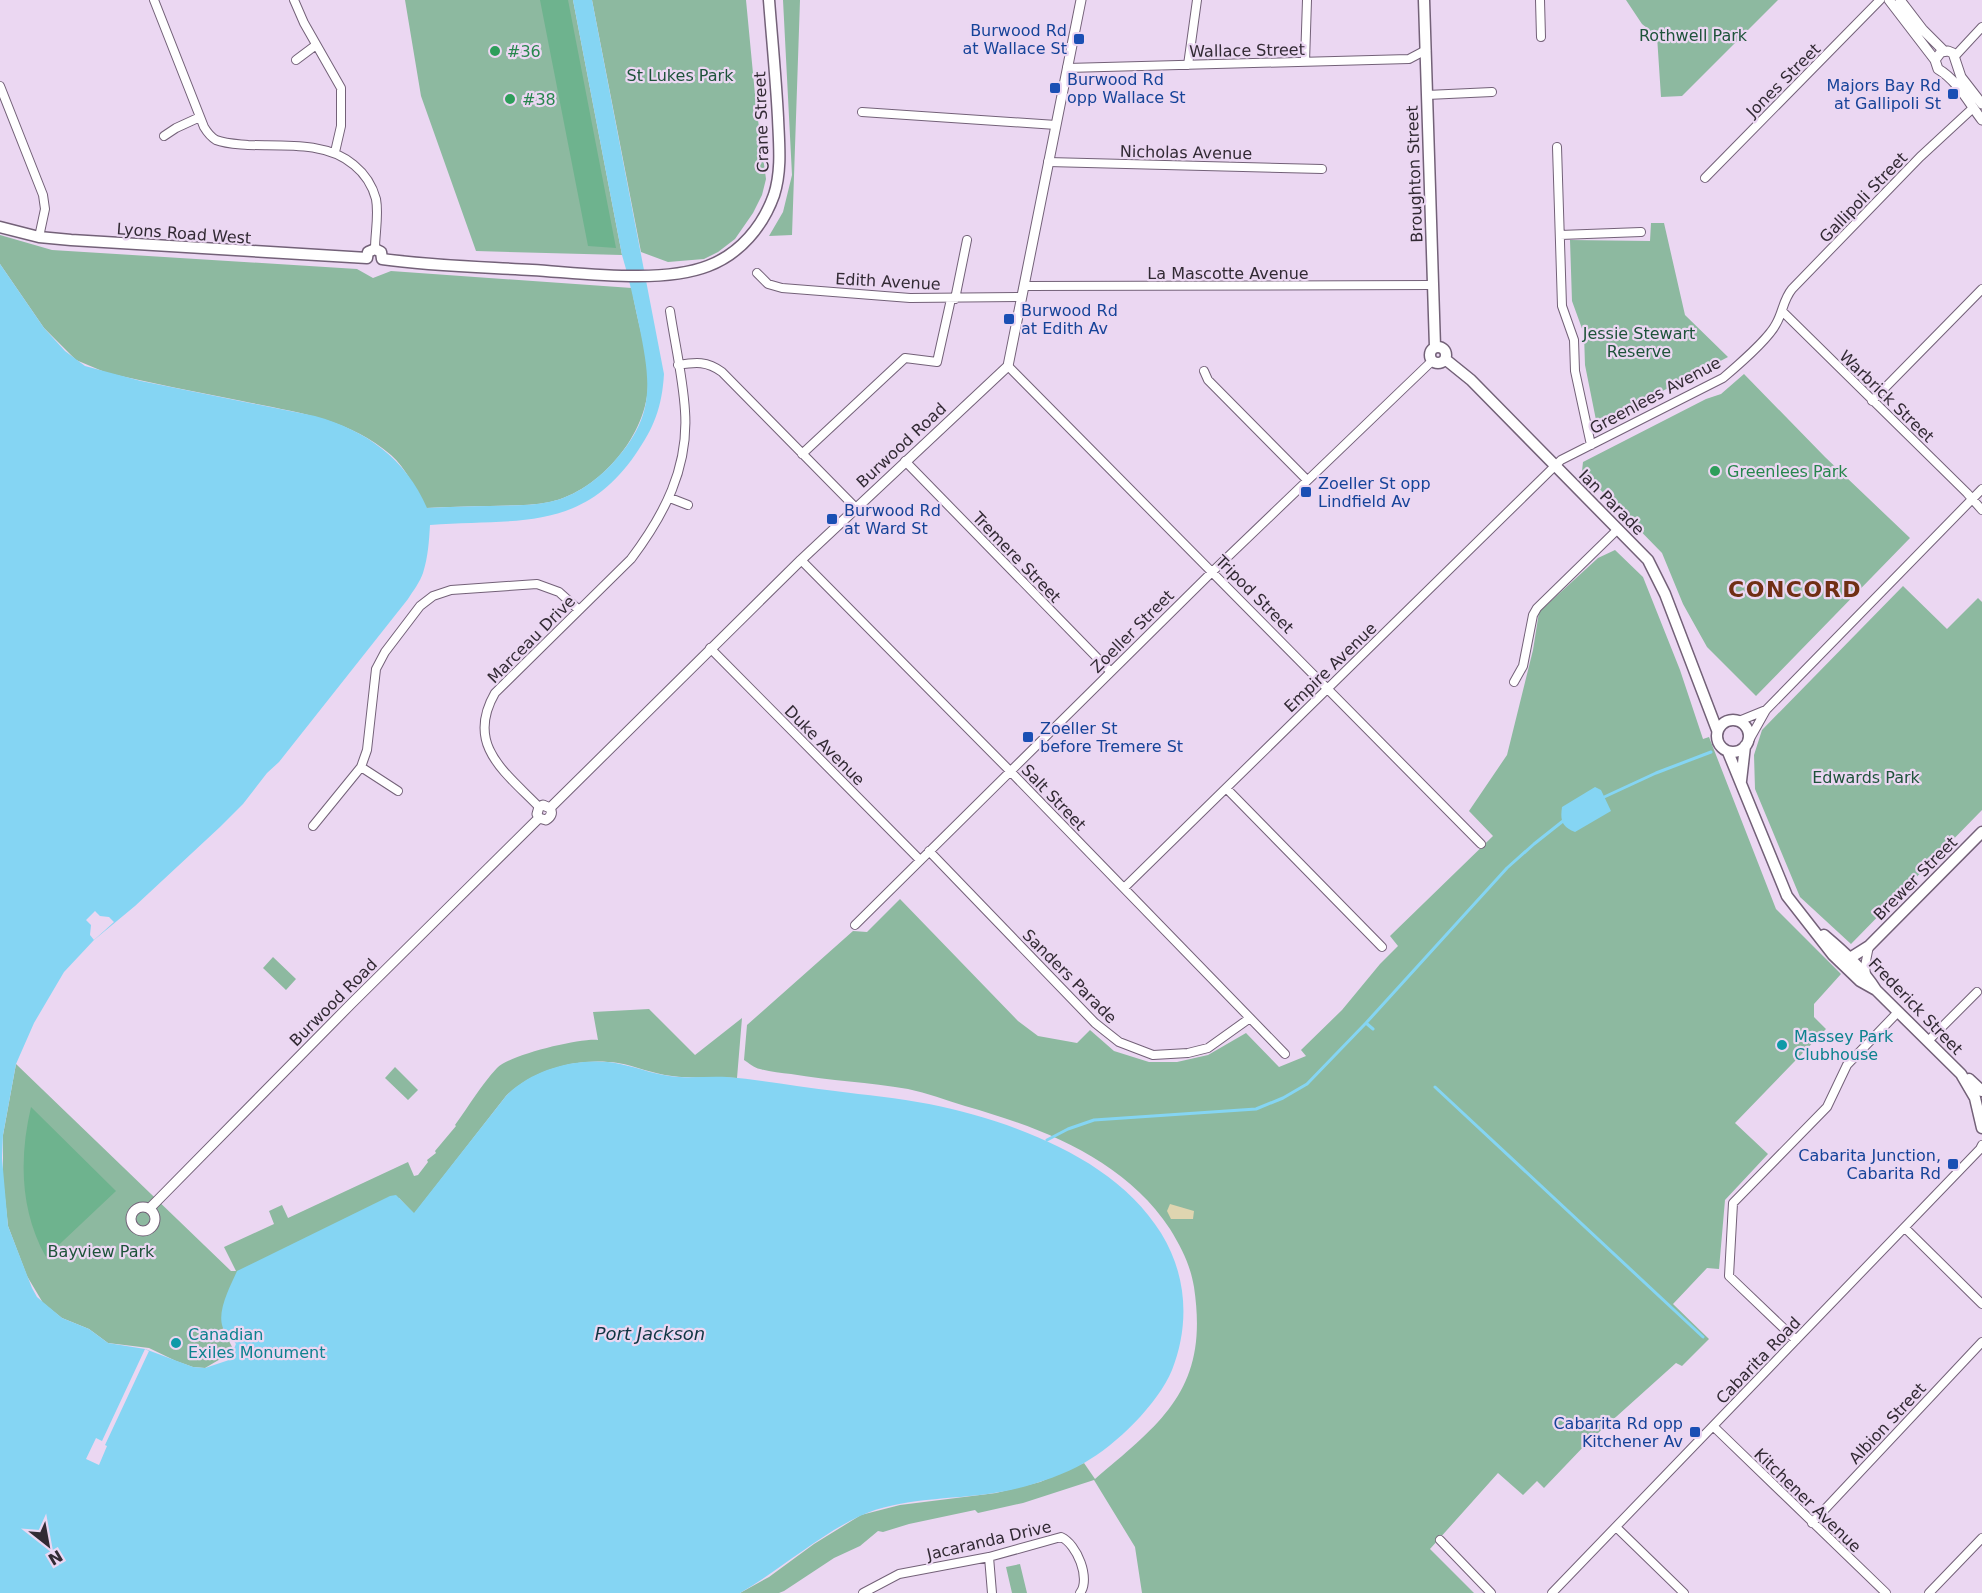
<svg xmlns="http://www.w3.org/2000/svg" width="1982" height="1593" font-family="'DejaVu Sans',sans-serif">
  <style>
    .green { fill: #8db9a0 }
    .forest { fill: #6eb38e }
    .sand { fill: #dfd5b0 }
    .water { fill: #85d5f3 }
    .pier { fill: #ebd7f2 }
    .lines { fill: none; stroke-linecap: round; stroke-linejoin: round }
    .stream { stroke: #85d5f3; stroke-width: 3 }
    .minor-casing { stroke: #736178; stroke-width: 10 }
    .tertiary-casing { stroke: #736178; stroke-width: 11 }
    .secondary-casing { stroke: #736178; stroke-width: 13 }
    .minor { stroke: #fff; stroke-width: 8 }
    .tertiary { stroke: #fff; stroke-width: 9 }
    .secondary { stroke: #fff; stroke-width: 10 }
    .transit-dot { fill: #1a4fb4; stroke: #ebd7f2; stroke-width: 2 }
    .leisure-dot { fill: #2e9e5b; stroke: #ebd7f2; stroke-width: 2 }
    .culture-dot { fill: #0f9aa8; stroke: #ebd7f2; stroke-width: 2 }
    .labels { text-anchor: middle; stroke-width: 4.5; stroke-linejoin: round; paint-order: stroke }
    .transit-label { font-size: 16px; fill: #164399; stroke: #ebd7f2; text-anchor: start }
    .park-label { font-size: 16px; fill: #1e533a; stroke: #ebd7f2 }
    .street-label { font-size: 16px; fill: #322a34; stroke: #ebd7f2 }
    .leisure-label { font-size: 16px; fill: #27864d; stroke: #ebd7f2; text-anchor: start }
    .culture-label { font-size: 16px; fill: #0d838f; stroke: #ebd7f2; text-anchor: start }
    .water-label { font-size: 18px; font-style: italic; fill: #0f3542; stroke: #ebd7f2 }
    .district-label { font-size: 22px; font-weight: bold; letter-spacing: 1.5px; fill: #702f14; stroke: #ebd7f2 }
  </style>
  <rect width="100%" height="100%" fill="#ebd7f2"/>
  <path class="green" d="M405 0H573L622 255 476 251 421 96Z
    M592 0H746L756 105 766 179 762 195 753 213 735 239 718 252 704 259 668 262 641 252Z
    M783 0H800L792 235 769 236 783 212 792 175Z
    M1626 0H1778L1682 96 1661 97 1657 36 1642 24Z
    M1651 223H1664L1685 315 1728 357 1597 425 1585 365 1584 334 1572 301 1570 240 1650 241Z
    M0 235 52 250 357 269 373 278 391 271 632 288C636 320 649 352 648 383 648 434 600 491 550 502 530 506 510 505 490 506 469 506 448 507 426 508 416 490 406 468 391 455 349 418 294 412 242 401 197 392 151 383 107 373L76 360 44 328 0 264Z
    M1744 374 1825 457 1910 538 1756 696 1707 647 1683 604 1662 553 1582 471 1583 462 1706 399 1721 394Z
    M1615 550 1643 577 1680 670 1703 739 1709 737 1776 909 1841 974 1814 1004V1017L1826 1029 1735 1123 1768 1154 1725 1200 1719 1269 1707 1268 1673 1304 1709 1339 1682 1366 1676 1363 1587 1443 1544 1488 1537 1481 1523 1495 1498 1473 1430 1549 1474 1593H1142L1135 1547 1094 1480 1023 1503 978 1513 975 1510 909 1524 883 1532 878 1531 860 1546 834 1558 784 1591 779 1593H740L769 1577 814 1544 861 1515 900 1505 996 1493 1040 1482 1084 1463 1095 1479C1165 1420 1209 1387 1194 1287 1190 1264 1182 1249 1170 1229 1124 1159 1042 1128 965 1106 946 1100 927 1093 908 1089 869 1082 830 1081 791 1074 781 1073 769 1072 760 1069 754 1068 749 1063 744 1060L747 1025 853 931 867 932 900 899 1018 1021 1038 1036 1077 1043 1090 1030 1114 1051 1149 1062H1177L1208 1055 1246 1033 1279 1067 1306 1056 1301 1050 1342 1010 1380 964 1398 946 1390 936 1493 836 1469 811 1507 755 1533 650 1539 612 1598 558Z
    M1903 586 1947 629 1978 598 1982 602V810L1851 944 1800 897 1755 789 1754 755 1762 730Z
    M273 957 296 979 286 990 263 968Z
    M649 1009 695 1055 742 1018 737 1078C715 1076 694 1079 672 1076 653 1074 636 1066 618 1063 579 1057 534 1069 506 1096L414 1214 399 1198 223 1329 234 1351 205 1368 193 1367 176 1361 149 1348 108 1343 89 1329 62 1318 43 1303 27 1276 8 1226 3 1179V1135L16 1064 231 1271H236L224 1247 274 1224 269 1211 282 1205 288 1218 408 1162 414 1176 418 1175 428 1162 427 1160 436 1153 435 1151 456 1126 455 1125C469 1106 481 1085 497 1068 509 1055 580 1038 598 1040L593 1012Z
    M395 1067 418 1090 408 1100 385 1078Z
    M1020 1564 1027 1593H1012L1006 1567Z"/>
  <path class="forest" d="M540 0H568L616 248 588 246Z
    M31 1107 116 1191 46 1257C20 1211 19 1158 31 1107Z"/>
  <path class="sand" d="M1170 1204 1194 1211 1193 1219H1171L1167 1211Z"/>
  <path class="water" d="M573 0H592L664 374C662 407 654 428 635 455 580 534 514 518 430 525 429 542 428 557 423 573 420 582 413 591 408 599L279 762 267 773 243 804 220 827 135 906 94 940 64 972 34 1023 16 1064 3 1135 2 1158 8 1226 32 1288 37 1297 62 1318 89 1329 108 1343 145 1349 193 1367 205 1368 229 1360 236 1344C233 1339 227 1336 224 1330 215 1314 230 1287 237 1271L390 1196 396 1195 414 1213 506 1096C533 1068 581 1056 620 1064 640 1068 658 1076 679 1077 695 1078 711 1076 727 1077 763 1080 799 1087 835 1091 866 1095 898 1098 929 1104 1012 1121 1115 1158 1161 1233 1187 1275 1190 1324 1172 1370 1158 1404 1116 1445 1084 1463 1060 1477 1022 1489 994 1493 951 1500 901 1497 860 1516 819 1535 780 1570 740 1593H0V264L44 328 65 351 85 366 141 381 315 416C366 430 406 459 427 508 448 507 469 506 490 506 510 505 530 506 549 502 571 498 593 483 608 468 655 419 652 388 639 325 634 301 629 278 622 255Z
    M1595 787 1601 790 1611 811 1575 832C1562 827 1560 821 1562 807Z"/>
  <path class="pier" d="M95 911 100 916 109 917 114 922 94 940 90 935 91 925 86 920Z
    M145 1349 149 1351 105 1445 107 1446 99 1465 86 1459 96 1438 102 1441Z"/>
  <g class="lines">
    <path class="stream" d="M1602 798 1656 773 1711 752
      M1366 1023 1373 1029
      M1435 1087 1703 1337
      M1047 1140 1068 1129 1094 1120 1256 1109 1283 1098 1307 1084 1366 1023 1507 868 1534 844 1563 821"/>
    <g class="minor-casing">
      <path id="minor" d="M154 0 204 127C207 132 211 137 216 140 226 144 238 144 248 145 282 146 326 141 354 165 365 174 372 184 376 199 379 215 375 233 375 249
        M294 0 304 23 341 88V126L335 152
        M1540 0 1541 37
        M1955 56 1982 27
        M296 60 316 45
        M1305 62 1307 0
        M1188 65 1197 0
        M1067 68 1409 59 1426 50
        M0 86 43 195 45 209 39 237
        M1427 95 1492 92
        M862 112 1056 125
        M164 136 176 128 200 117
        M1557 147 1562 306 1574 340 1575 371 1591 445
        M1048 162 1322 169
        M1705 178 1880 0
        M1560 235 1641 232
        M757 273 768 284 782 288 910 298 1021 297
        M1024 286 1432 285
        M955 299 967 240
        M1782 311 1967 493 1982 510
        M678 365C696 362 707 361 722 372L856 508
        M1008 366 1481 844
        M1204 371 1208 380 1307 480
        M1872 401 1982 289
        M802 454 905 358 937 362 951 299
        M905 461 1110 671
        M670 498 688 505
        M801 560 1010 771 1285 1054
        M710 648 920 860
        M1514 682 1523 666 1533 615 1537 608 1618 529
        M1739 721 1766 710
        M1748 742 1766 710 1982 489
        M361 767 398 791
        M1226 788 1382 947
        M539 807C505 772 465 745 495 693L631 559C664 515 689 468 685 411 683 378 675 344 670 311
        M313 826 361 767 367 750 376 669 385 652 420 606 433 596 451 590 537 584 559 592 579 610
        M929 851 1095 1023 1119 1042 1153 1055 1188 1053 1208 1048 1250 1018
        M1124 888 1561 460 1723 378C1736 367 1769 338 1776 324 1783 312 1783 300 1792 289L1920 157 1973 108
        M855 925 1213 571 1432 361
        M1866 975 1865 966 1869 946
        M1928 1041 1977 992
        M1905 1228 1982 1304
        M1796 1340 1729 1276 1733 1203 1827 1107 1847 1065 1898 1012
        M1713 1426 1886 1593
        M1812 1523 1982 1342
        M1616 1527 1684 1593
        M1440 1540 1491 1593
        M989 1557 992 1593
        M863 1593 899 1574 989 1557 1061 1537C1077 1544 1091 1579 1080 1593
        M1552 1593 1980 1149 1982 1145
        M1929 1593 1982 1538"/>
    </g>
    <g class="tertiary-casing">
      <path id="tertiary" d="M1889 0 1935 60 1938 69C1957 80 1969 103 1982 120
        M1900 0 1923 30 1944 51
        M1935 60 1941 52 1948 51 1953 53 1961 77 1982 104
        M550 808 801 560 1008 366 1081 0
        M539 818 537 814 539 807 543 805 550 808
        M539 818 546 820C551 817 553 813 550 808
        M131 1219a12 12 0 1 1 24 0a12 12 0 1 1-24 0Z
        M150 1208 351 1004 539 818"/>
    </g>
    <g class="secondary-casing">
      <path id="secondary" d="M1424 0 1435 347
        M0 227 39 237 71 240 367 258
        M367 258 368 252 375 249 381 252 382 259
        M382 259C432 266 482 267 532 270 582 273 662 284 708 266 740 254 763 226 774 195 782 170 779 144 778 118 776 79 772 39 769 0
        M1430 355a8 8 0 1 1 16 0a8 8 0 1 1-16 0Z
        M1445 359 1471 380 1648 560 1665 594 1717 730
        M1717 736a16 16 0 1 1 32 0a16 16 0 1 1-32 0Z
        M1728 752 1787 896 1833 955 1860 981 1876 990
        M1741 781 1745 746
        M1824 935C1844 952 1862 968 1876 990L1961 1074 1975 1098 1982 1128
        M1850 958 1869 946 1982 832
        M1969 1079 1982 1091"/>
    </g>
    <use href="#minor" class="minor"/>
    <use href="#tertiary" class="tertiary"/>
    <use href="#secondary" class="secondary"/>
  </g>
  <g class="transit-dot">
    <rect x="1073" y="33" width="12" height="12" rx="3"/>
    <rect x="1049" y="82" width="12" height="12" rx="3"/>
    <rect x="1947" y="88" width="12" height="12" rx="3"/>
    <rect x="1003" y="313" width="12" height="12" rx="3"/>
    <rect x="1300" y="486" width="12" height="12" rx="3"/>
    <rect x="826" y="513" width="12" height="12" rx="3"/>
    <rect x="1022" y="731" width="12" height="12" rx="3"/>
    <rect x="1947" y="1158" width="12" height="12" rx="3"/>
    <rect x="1689" y="1426" width="12" height="12" rx="3"/>
  </g>
  <g class="leisure-dot">
    <circle cx="495" cy="51" r="6"/>
    <circle cx="510" cy="99" r="6"/>
    <circle cx="1715" cy="471" r="6"/>
  </g>
  <g class="culture-dot">
    <circle cx="1782" cy="1045" r="6"/>
    <circle cx="176" cy="1343" r="6"/>
  </g>
  <g class="labels">
    <g class="transit-label">
      <text x="1067" y="36" text-anchor="end">Burwood Rd<tspan x="1067" dy="18">at Wallace St</tspan></text>
      <text x="1067" y="85">Burwood Rd<tspan x="1067" dy="18">opp Wallace St</tspan></text>
      <text x="1941" y="91" text-anchor="end">Majors Bay Rd<tspan x="1941" dy="18">at Gallipoli St</tspan></text>
      <text x="1021" y="316">Burwood Rd<tspan x="1021" dy="18">at Edith Av</tspan></text>
      <text x="1318" y="489">Zoeller St opp<tspan x="1318" dy="18">Lindfield Av</tspan></text>
      <text x="844" y="516">Burwood Rd<tspan x="844" dy="18">at Ward St</tspan></text>
      <text x="1040" y="734">Zoeller St<tspan x="1040" dy="18">before Tremere St</tspan></text>
      <text x="1941" y="1161" text-anchor="end">Cabarita Junction,<tspan x="1941" dy="18">Cabarita Rd</tspan></text>
      <text x="1683" y="1429" text-anchor="end">Cabarita Rd opp<tspan x="1683" dy="18">Kitchener Av</tspan></text>
    </g>
    <g class="park-label">
      <text x="1693" y="41">Rothwell Park</text>
      <text x="680" y="81">St Lukes Park</text>
      <text x="1639" y="339">Jessie Stewart<tspan x="1639" dy="18">Reserve</tspan></text>
      <text x="1866" y="783">Edwards Park</text>
      <text x="101" y="1257">Bayview Park</text>
    </g>
    <g class="street-label">
      <text transform="translate(1247 50) rotate(-1)" y="6">Wallace Street</text>
      <text transform="translate(1783 80) rotate(-45)" y="6">Jones Street</text>
      <text transform="translate(761 122) rotate(-92)" y="6">Crane Street</text>
      <text transform="translate(1186 152) rotate(1)" y="6">Nicholas Avenue</text>
      <text transform="translate(1414 174) rotate(-92)" y="6">Broughton Street</text>
      <text transform="translate(1863 197) rotate(-46)" y="6">Gallipoli Street</text>
      <text transform="translate(184 233) rotate(4)" y="6">Lyons Road West</text>
      <text x="1228" y="279">La Mascotte Avenue</text>
      <text transform="translate(888 281) rotate(3)" y="6">Edith Avenue</text>
      <text transform="translate(1655 395) rotate(-28)" y="6">Greenlees Avenue</text>
      <text transform="translate(1887 396) rotate(44)" y="6">Warbrick Street</text>
      <text transform="translate(901 445) rotate(-43)" y="6">Burwood Road</text>
      <text transform="translate(1612 502) rotate(45)" y="6">Ian Parade</text>
      <text transform="translate(1017 557) rotate(46)" y="6">Tremere Street</text>
      <text transform="translate(1255 594) rotate(45)" y="6">Tripod Street</text>
      <text transform="translate(1132 631) rotate(-45)" y="6">Zoeller Street</text>
      <text transform="translate(531 639) rotate(-45)" y="6">Marceau Drive</text>
      <text transform="translate(1330 667) rotate(-44)" y="6">Empire Avenue</text>
      <text transform="translate(825 745) rotate(45)" y="6">Duke Avenue</text>
      <text transform="translate(1054 797) rotate(46)" y="6">Salt Street</text>
      <text transform="translate(1915 878) rotate(-45)" y="6">Brewer Street</text>
      <text transform="translate(1070 976) rotate(45)" y="6">Sanders Parade</text>
      <text transform="translate(333 1002) rotate(-45)" y="6">Burwood Road</text>
      <text transform="translate(1916 1006) rotate(46)" y="6">Frederick Street</text>
      <text transform="translate(1758 1360) rotate(-46)" y="6">Cabarita Road</text>
      <text transform="translate(1887 1423) rotate(-47)" y="6">Albion Street</text>
      <text transform="translate(1808 1500) rotate(44)" y="6">Kitchener Avenue</text>
      <text transform="translate(989 1540) rotate(-13)" y="6">Jacaranda Drive</text>
    </g>
    <g class="leisure-label">
      <text x="507" y="57">#36</text>
      <text x="522" y="105">#38</text>
      <text x="1727" y="477">Greenlees Park</text>
    </g>
    <g class="culture-label">
      <text x="1794" y="1042">Massey Park<tspan x="1794" dy="18">Clubhouse</tspan></text>
      <text x="188" y="1340">Canadian<tspan x="188" dy="18">Exiles Monument</tspan></text>
    </g>
    <g class="water-label">
      <text x="650" y="1340">Port Jackson</text>
    </g>
    <g class="district-label">
      <text x="1795" y="597">CONCORD</text>
    </g>
  </g>
  <g transform="translate(48 1545) rotate(149)" stroke="#ebd7f2" stroke-width="4.5" paint-order="stroke">
  <path d="M0-4.5L10 22L0 15L-10 22Z" fill="#322a34"/>
  <text y="-9" font-size="16" font-weight="bold" text-anchor="middle" fill="#322a34">N</text>
  </g>
</svg>
